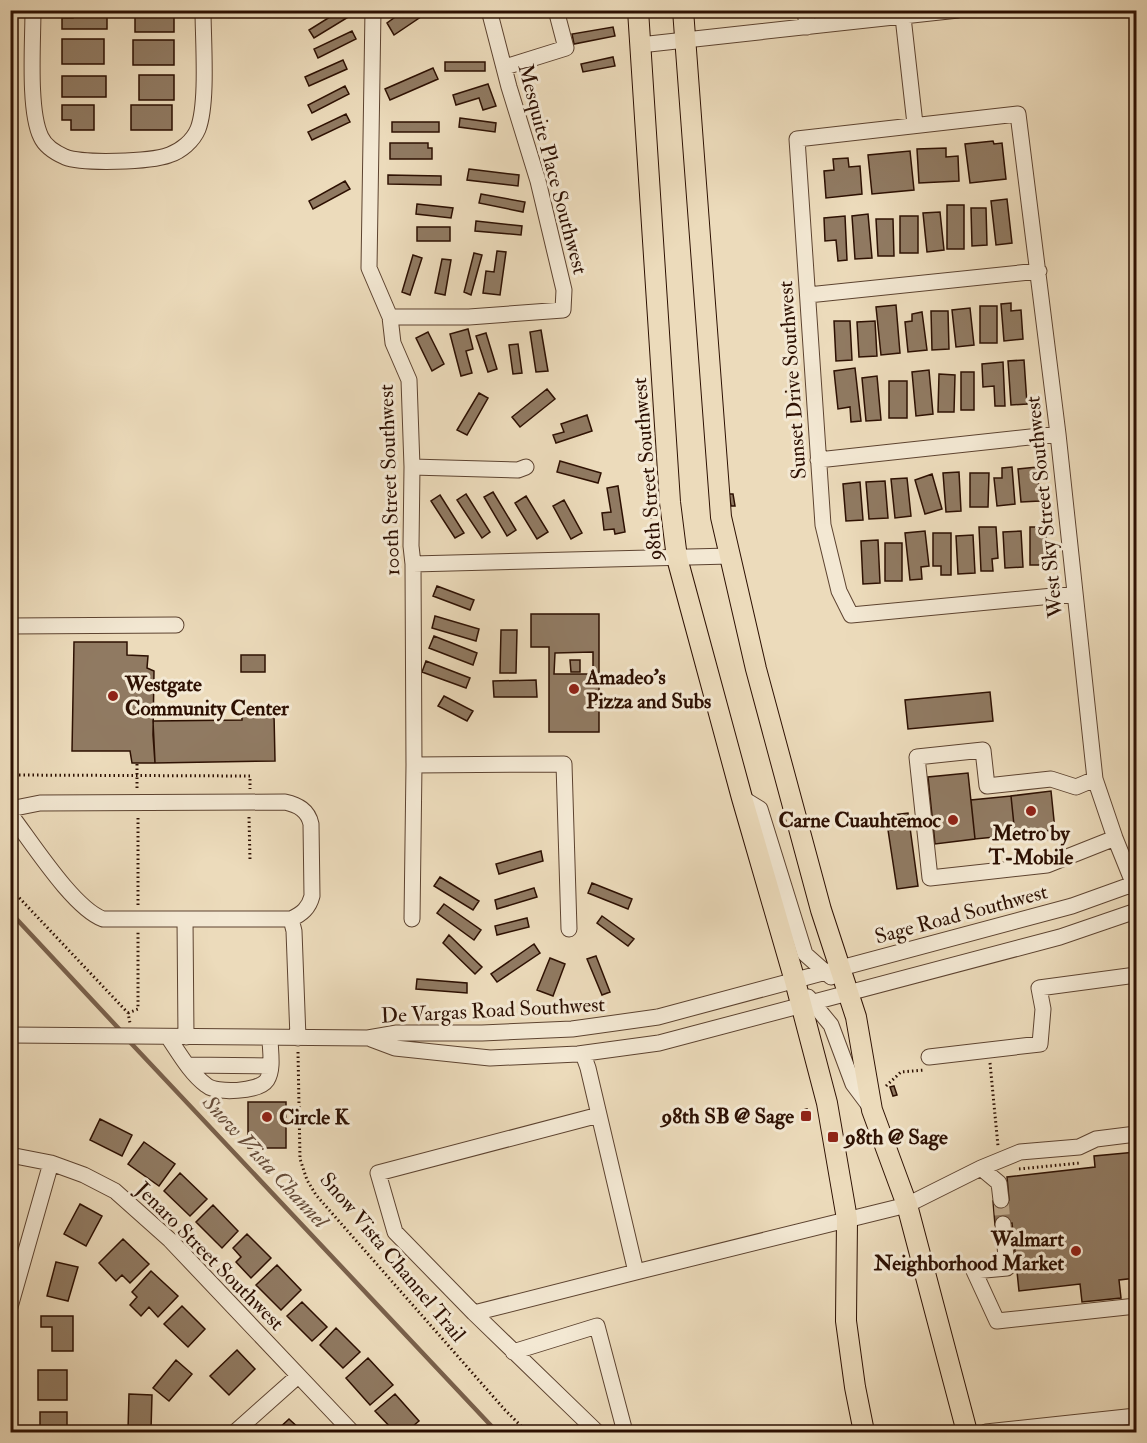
<svg xmlns="http://www.w3.org/2000/svg" width="1147" height="1443" font-family="'IM FELL Double Pica',serif">
  <style>
    .lines { fill: none; stroke-linecap: round; stroke-linejoin: round }
    .stream { stroke: #79604b; stroke-width: 4.5 }
    .building { fill: #907a62; stroke: #2d1002; stroke-width: 1.5; fill-rule: evenodd }
    .minor-tunnel { stroke: #c6b296; stroke-width: 15; stroke-dasharray: 15 8; stroke-linecap: butt }
    .minor-casing { stroke: #5d4330; stroke-width: 17 }
    .major-casing { stroke: #2d1002; stroke-width: 22 }
    .path { stroke: #2d1002; stroke-width: 3; stroke-dasharray: 1.5 3; stroke-linecap: butt }
    .minor { stroke: #f3e8d3; stroke-width: 15 }
    .major { stroke: #ecdbbb; stroke-width: 20 }
    .poi-dot { fill: #8f2418; stroke: #f3e8d3; stroke-width: 2 }
    .labels { text-anchor: middle; stroke-width: 6; stroke-linejoin: round; paint-order: stroke }
    .street-label { font-size: 21px; fill: #2d1002; stroke: #f3e8d3 }
    .poi-label { font-size: 21px; font-weight: bold; fill: #2d1002; stroke: #f3e8d3; text-anchor: start }
    .water-label { font-size: 22px; font-style: italic; fill: #664c39; stroke: #f3e8d3 }
  </style>
  <rect width="100%" height="100%" fill="#ecdbbb"/>
  <filter id="stains"><feTurbulence type="fractalNoise" baseFrequency=".00333" numOctaves="4"/><feColorMatrix values="0 0 0 0 .2 0 0 0 0 .09 0 0 0 0 .02 0 0 0 .5 -.17"/></filter>
  <radialGradient id="worn" r=".72"><stop offset=".6" stop-color="#630" stop-opacity="0"/><stop offset="1" stop-color="#630" stop-opacity=".3"/></radialGradient>
  <g class="lines">
    <path class="stream" d="M10 912 121 1031
      M128 1040 497 1432"/>
  </g>
  <path class="building" d="M73 10H107V29H62V18H73Z
    M135 10H174V32H135Z
    M341 10H346L350 16 314 38 309 30Z
    M405 10 428 12 394 35 387 23Z
    M447 10H474L473 17Z
    M571 10H605L571 15Z
    M613 27 615 36 574 44 572 34Z
    M352 31 356 39 318 58 314 49Z
    M62 39H104V64H62Z
    M133 40H174V65H133Z
    M613 57 615 66 583 72 581 64Z
    M343 60 347 69 309 86 305 77Z
    M445 62H485V71H445Z
    M433 68 438 79 390 100 385 89Z
    M139 75H174V100H139Z
    M62 76H106V97H62Z
    M488 84 496 106 483 110 479 98 456 105 453 95Z
    M345 86 349 94 312 113 308 105Z
    M62 105H94V130H71V120H62Z
    M131 105H172V130H131Z
    M346 114 350 122 312 140 308 132Z
    M460 118 496 123 495 132 459 127Z
    M392 122H439V132H392Z
    M993 141 994 144 1002 143 1006 179 970 183 965 144Z
    M390 143H428V148H432V159H390Z
    M946 148V157L958 156 959 181 919 183 917 149Z
    M910 151 914 190 872 194 868 155Z
    M848 158 849 167 860 166 862 194 826 198 824 171 834 170 833 159Z
    M469 169 519 175 518 186 467 180Z
    M388 175 441 176V185L388 184Z
    M345 181 350 189 313 209 309 201Z
    M481 194 525 202 523 212 479 203Z
    M1007 199 1012 243 996 245 991 201Z
    M417 204 453 208 451 218 416 214Z
    M947 205H964V249H947Z
    M971 208H986L987 245 972 246Z
    M940 212 944 250 927 252 923 213Z
    M868 214 872 258 855 259 852 216Z
    M845 216 847 260 838 261 836 240 825 241 824 218Z
    M900 216H918V253H900Z
    M876 219H893L894 256H878Z
    M476 221 522 226 521 235 475 231Z
    M417 227H450V241H417Z
    M497 251 506 252 500 295 483 293 486 271 494 272Z
    M474 253 482 255 471 295 464 292Z
    M413 255 422 258 410 295 402 292Z
    M442 259 451 260 445 295 435 293Z
    M1011 303V311L1021 310 1023 339 1004 341 1001 304Z
    M896 305 900 353 881 355 876 307Z
    M980 306H997V343H980Z
    M970 308 974 345 956 347 952 310Z
    M931 311H948L949 349 932 350Z
    M922 312 927 350 908 352 905 322 912 321V314Z
    M834 321H850L852 360 836 361Z
    M875 321 877 356 859 357 857 322Z
    M468 329 473 349 466 351 472 373 461 376 450 334Z
    M541 330 548 371 536 372 530 332Z
    M428 332 444 364 432 371 416 338Z
    M486 333 497 369 488 372 476 336Z
    M518 344 522 373 513 374 509 345Z
    M1024 360 1027 404 1011 405 1008 361Z
    M1003 362 1005 406H995L994 386 983 387 982 364Z
    M855 368 861 421 851 422 850 407 838 409 834 371Z
    M929 370 933 414 916 416 912 372Z
    M961 372H974V410H961Z
    M939 374 955 375 954 412H938Z
    M877 376 881 420 866 421 862 378Z
    M889 381H907V418H889Z
    M547 389 555 399 520 427 512 417Z
    M479 393 488 398 467 435 457 430Z
    M587 415 592 431 556 443 553 435 564 432 561 424Z
    M560 461 601 473 598 483 557 472Z
    M1012 467 1015 504 997 506 994 478H1002V468Z
    M1037 467 1040 501 1021 502 1018 469Z
    M959 472 961 511 946 512 943 473Z
    M970 473H989L988 507H970Z
    M932 474 942 509 925 514 915 480Z
    M907 478 911 516 895 518 891 479Z
    M885 481 888 518 869 519 866 482Z
    M860 482 863 520 846 521 843 484Z
    M618 486 625 532 615 534 614 529 604 530 602 513 611 512 607 488Z
    M493 492 516 530 507 536 484 497Z
    M466 494 490 532 482 538 457 500Z
    M729 494H733L735 506H731Z
    M440 495 464 533 455 538 431 501Z
    M526 496 548 532 537 539 515 503Z
    M564 500 582 533 571 539 553 506Z
    M649 506H652L654 518H650Z
    M979 527H996L998 558 992 559 993 571H981Z
    M1030 527H1046V565H1030Z
    M925 531 929 566 921 567 922 579 910 580 905 533Z
    M1021 531 1023 567 1005 568 1003 532Z
    M933 533H951V575H941V566H933Z
    M973 535 975 573 958 574 956 536Z
    M878 540 880 583 863 584 861 541Z
    M885 543H902V581H885Z
    M437 586 474 600 470 610 433 596Z
    M531 614H599V732H549V647H531ZM593 652V674H554L555 653Z
    M435 616 479 629 476 641 432 628Z
    M501 630H517L516 673H500Z
    M434 636 477 653 473 665 429 648Z
    M74 642H127V655L148 656 147 668 154 671 153 735 155 763H132L130 751H72Z
    M241 655H265V672H241Z
    M570 660H580V672H571Z
    M426 661 470 678 466 688 422 672Z
    M536 680 537 697H494L493 681Z
    M990 692 993 721 908 729 905 700Z
    M444 696 473 711 467 721 438 706Z
    M274 714 275 761 155 763 153 721 242 720V715Z
    M968 773 975 839 935 844 928 777Z
    M1051 791 1055 830 1015 835 1011 796Z
    M1011 796 1015 835 975 839 971 800Z
    M908 813 918 886 897 889 888 830 895 829 893 815Z
    M541 851 543 861 499 874 496 864Z
    M440 877 479 901 473 910 434 886Z
    M592 883 632 899 628 909 588 893Z
    M534 888 537 897 497 909 495 900Z
    M444 904 481 930 474 940 437 913Z
    M602 916 634 939 628 946 597 923Z
    M527 918 529 927 497 935 495 926Z
    M449 935 482 967 475 974 443 943Z
    M534 944 540 953 497 982 491 974Z
    M596 956 610 992 602 995 587 959Z
    M550 958 565 964 553 996 537 990Z
    M417 979 467 983V993L416 989Z
    M894 1086 897 1095 893 1096 890 1087Z
    M248 1102H286V1148H248Z
    M807 1109 809 1120 805 1121 803 1110Z
    M100 1119 132 1135 122 1156 90 1140Z
    M144 1142 175 1164 159 1186 128 1164Z
    M1136 1152V1278L1119 1280 1121 1298 1082 1302 1080 1284 1019 1291 1012 1223 995 1225 993 1201 1009 1200 1007 1177 1095 1167 1094 1156Z
    M180 1173 207 1199 190 1216 164 1191Z
    M80 1204 102 1216 86 1246 64 1234Z
    M213 1205 238 1231 222 1248 196 1222Z
    M247 1234 271 1258 251 1278 236 1262 241 1257 233 1248Z
    M123 1239 149 1264 130 1283 122 1275 116 1281 99 1263Z
    M56 1262 78 1267 68 1301 47 1296Z
    M277 1265 301 1290 281 1310 256 1285Z
    M151 1271 178 1296 158 1317 149 1307 141 1316 130 1305 137 1297 132 1292Z
    M302 1302 327 1327 312 1341 287 1316Z
    M182 1306 205 1329 188 1347 164 1324Z
    M41 1316H73V1351H52V1327H41Z
    M336 1328 360 1352 343 1368 320 1345Z
    M237 1350 255 1369 229 1395 210 1376Z
    M368 1358 393 1385 370 1405 346 1378Z
    M176 1360 192 1374 169 1401 153 1388Z
    M38 1370H67V1400H38Z
    M129 1394 152 1395 151 1430H128Z
    M395 1394 419 1421 406 1432H395L375 1411Z
    M40 1412H67V1432H40Z
    M289 1419 303 1432H275Z"/>
  <g class="lines">
    <path class="minor-tunnel" d="M1001 1200 1003 1224"/>
    <g class="minor-casing">
      <path id="minor" d="M33 10C33 42 28 111 41 137 45 146 56 153 65 157 83 164 150 162 169 155 181 151 193 141 198 129 208 103 203 40 203 10
        M373 10 369 268 390 317 393 343 409 380 412 467 411 546 413 564 414 765 412 919
        M805 10 807 27
        M903 17 915 124
        M640 45 958 10
        M505 67 566 48 556 10
        M808 295 1039 271
        M390 317H469L563 310 564 290 538 181 509 87 489 10
        M818 460 1058 434
        M412 467 518 470 526 467
        M413 564 730 556
        M1074 594 851 615 839 591 823 525 797 139 1018 114 1058 434 1095 779 1115 838 1136 890
        M10 626 176 625
        M414 765 564 764 569 929
        M1095 779 1076 787 1051 779 987 786 983 750 917 757 930 878 1047 865 1115 838
        M742 798 760 809 805 954 831 977
        M10 809 40 803 285 802C298 805 308 810 311 824L312 896C309 908 302 914 291 919H103C73 908 31 841 10 814
        M185 919 186 1037
        M291 919 294 931 298 1038
        M808 997 831 1025 853 1084 871 1108
        M10 1035 368 1038 397 1033H482L572 1029 658 1017 1072 906 1136 883
        M168 1037C179 1053 190 1073 206 1085 216 1094 259 1092 267 1080 274 1069 270 1050 270 1038
        M371 1039 395 1048 490 1058 578 1054 659 1043 1060 937 1136 911
        M583 1054 588 1068 636 1272 474 1313 395 1232 378 1173 599 1115
        M929 1057 1040 1044 1043 1009 1039 988 1136 975
        M187 1065 270 1066
        M10 1155 51 1163 84 1175 115 1191 170 1240 352 1432
        M981 1168 999 1183 1001 1200
        M1003 1224 1007 1268 974 1271 997 1321 1136 1306
        M636 1272 907 1205 981 1168 1020 1152 1079 1147 1096 1139 1136 1134
        M10 1307 51 1163
        M474 1313 597 1432
        M513 1352 597 1326 625 1432
        M235 1432 298 1376
        M986 1432 1136 1416"/>
    </g>
    <g class="major-casing">
      <path id="major" d="M638 10 670 502 677 558 742 798 795 981 827 1103 847 1219 846 1321 855 1387 864 1432
        M683 10 721 517 756 669 821 910 856 1017 872 1110 907 1205 967 1432"/>
    </g>
    <path class="path" d="M10 775 250 776V789
      M137 788V764
      M249 817 250 860
      M10 888 128 1013 130 1023
      M138 905V815
      M128 1013 138 1009V932
      M298 1052 300 1159 307 1180 316 1195 505 1410 527 1432
      M990 1063 998 1146
      M886 1086 901 1072 924 1070
      M1019 1169 1080 1163"/>
    <use href="#minor" class="minor"/>
    <use href="#major" class="major"/>
  </g>
  <g class="poi-dot">
    <circle cx="574" cy="689" r="6"/>
    <circle cx="113" cy="696" r="6"/>
    <circle cx="1031" cy="811" r="6"/>
    <circle cx="953" cy="820" r="6"/>
    <rect x="800" y="1110" width="12" height="12" rx="3"/>
    <circle cx="267" cy="1117" r="6"/>
    <rect x="827" y="1131" width="12" height="12" rx="3"/>
    <circle cx="1076" cy="1251" r="6"/>
  </g>
  <g class="labels">
    <g class="street-label">
      <text transform="translate(553 169) rotate(75)" y="7">Mesquite Place Southwest</text>
      <text transform="translate(792 380) rotate(-94)" y="7">Sunset Drive Southwest</text>
      <text transform="translate(647 469) rotate(-95)" y="7">98th Street Southwest</text>
      <text transform="translate(389 480) rotate(-92)" y="7">100th Street Southwest</text>
      <text transform="translate(1044 507) rotate(-96)" y="7">West Sky Street Southwest</text>
      <text transform="translate(961 914) rotate(-15)" y="7">Sage Road Southwest</text>
      <text transform="translate(493 1010) rotate(-3)" y="7">De Vargas Road Southwest</text>
      <text transform="translate(210 1256) rotate(45)" y="7">Jenaro Street Southwest</text>
      <text transform="translate(393 1257) rotate(50)" y="7">Snow Vista Channel Trail</text>
    </g>
    <g class="poi-label">
      <text x="586" y="684">Amadeo's<tspan x="586" dy="24">Pizza and Subs</tspan></text>
      <text x="125" y="691">Westgate<tspan x="125" dy="24">Community Center</tspan></text>
      <text x="941" y="827" text-anchor="end">Carne Cuauhtemoc</text>
      <text x="1031" y="840" text-anchor="middle">Metro by<tspan x="1031" dy="24">T-Mobile</tspan></text>
      <text x="794" y="1123" text-anchor="end">98th SB @ Sage</text>
      <text x="279" y="1124">Circle K</text>
      <text x="845" y="1144">98th @ Sage</text>
      <text x="1064" y="1246" text-anchor="end">Walmart<tspan x="1064" dy="24">Neighborhood Market</tspan></text>
    </g>
    <g class="water-label">
      <text transform="translate(266 1161) rotate(47)" y="8">Snow Vista Channel</text>
    </g>
  </g>
  <rect width="1147" height="1443" fill="none" stroke="#ecdbbb" stroke-width="36"/>
  <rect x="12" y="12" width="1123" height="1419" fill="none" stroke="#2d1002" stroke-width="3"/>
  <rect x="18" y="18" width="1111" height="1407" fill="none" stroke="#2d1002" stroke-width="1.5"/>
  <rect width="100%" height="100%" filter="url(#stains)"/>
  <rect width="100%" height="100%" fill="url(#worn)"/>
</svg>
